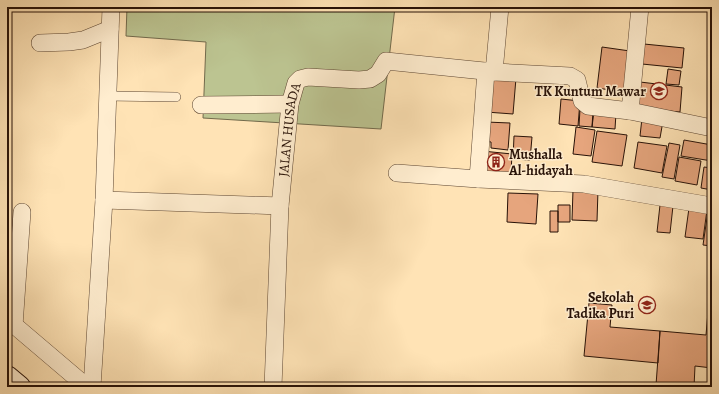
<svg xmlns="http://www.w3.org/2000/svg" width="719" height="394" font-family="Alegreya,serif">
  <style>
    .green { fill: #bcc491; stroke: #726a4c }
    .building { fill: #e6a57d; stroke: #271107 }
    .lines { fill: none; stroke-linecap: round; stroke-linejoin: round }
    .lane-casing { stroke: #5d4632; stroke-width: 10 }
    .street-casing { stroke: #5d4632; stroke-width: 18 }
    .secondary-casing { stroke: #271107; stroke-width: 24 }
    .lane { stroke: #ffedcf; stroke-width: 9 }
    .street { stroke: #ffedcf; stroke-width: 17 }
    .secondary { stroke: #ffedcf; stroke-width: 22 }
    .labels { text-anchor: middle; stroke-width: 3; stroke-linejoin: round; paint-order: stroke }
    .poi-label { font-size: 14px; font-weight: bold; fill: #271107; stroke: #ffedcf; text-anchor: end }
    .street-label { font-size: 14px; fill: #271107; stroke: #ffedcf }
  </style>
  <rect width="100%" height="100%" fill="#ffe3b5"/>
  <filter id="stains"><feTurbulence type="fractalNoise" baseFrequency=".005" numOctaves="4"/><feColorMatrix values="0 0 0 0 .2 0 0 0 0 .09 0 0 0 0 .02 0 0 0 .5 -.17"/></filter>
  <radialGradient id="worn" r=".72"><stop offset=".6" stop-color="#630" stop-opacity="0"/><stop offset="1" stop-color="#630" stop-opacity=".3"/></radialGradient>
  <path class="green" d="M127 7H395L381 129 203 118 206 42 126 36Z"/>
  <path class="building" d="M644 44 684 48 682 68 642 64Z
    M602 47 630 51 624 92 597 88Z
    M668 69 681 71 679 85 666 84Z
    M489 76 516 78 513 114 486 112Z
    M640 82 682 87 680 112 637 108Z
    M561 99 580 101 578 126 559 124Z
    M580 109 593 111 592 127 579 126Z
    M594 111 616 113 615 129 592 127Z
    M642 118 663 121 660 138 640 136Z
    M486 122 510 123 508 150 491 148V142L485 141Z
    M576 127 595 130 591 156 573 154Z
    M597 131 627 135 622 166 592 162Z
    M514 136 532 137 530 160 513 159Z
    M684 140 712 145V161L681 156Z
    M638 142 667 146 662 173 634 168Z
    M669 143 680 145 674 179 662 177Z
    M482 151 512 154 511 173 480 171Z
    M679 157 701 161 697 185 675 181Z
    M704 167 712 168V190L701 188Z
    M573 190H598L597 221 572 220Z
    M508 193 538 194 536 224 507 222Z
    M558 205H570V222H558Z
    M660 205 673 206 670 233 657 232Z
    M689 208 707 210 703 239 685 237Z
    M550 211H558V232H550Z
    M708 211H712V246L703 245Z
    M712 266V368L695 366 694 387 656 385 660 331 706 335Z
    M589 303 612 305 610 327 660 331 658 363 584 356Z"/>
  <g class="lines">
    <g class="lane-casing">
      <path id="lane" d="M107 96 176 97"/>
    </g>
    <g class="street-casing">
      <g id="street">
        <path d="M40 43 69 42 83 40 110 29"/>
        <path d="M494 72 500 7"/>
        <path d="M201 105 290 104"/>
        <path d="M630 111 640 7"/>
        <path d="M397 173 478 179 486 71"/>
        <path d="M478 179 584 184 712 206"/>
        <path d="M104 200 280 206"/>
        <path d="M7 319 87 387"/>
        <path d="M14 326 22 212"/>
        <path d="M92 387 104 200 111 7"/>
        <path id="s1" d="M273 387 280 206 290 104 296 83 300 79 308 77 359 80 370 79 378 74 386 61 494 72 570 76 577 80 582 101 588 106 630 111 712 128"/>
      </g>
    </g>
    <g class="secondary-casing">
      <path id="secondary" d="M7 377 19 387"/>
    </g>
    <use href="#lane" class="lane"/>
    <use href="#street" class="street"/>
    <use href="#secondary" class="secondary"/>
  </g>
  <defs>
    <g id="school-ring" transform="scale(0.9)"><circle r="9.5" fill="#ffedcf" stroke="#8f2418" stroke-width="1.5"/><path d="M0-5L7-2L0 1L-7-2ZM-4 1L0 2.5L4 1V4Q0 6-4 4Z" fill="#8f2418"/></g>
    <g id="building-ring" transform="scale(0.9)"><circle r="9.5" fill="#ffedcf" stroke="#8f2418" stroke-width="1.5"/><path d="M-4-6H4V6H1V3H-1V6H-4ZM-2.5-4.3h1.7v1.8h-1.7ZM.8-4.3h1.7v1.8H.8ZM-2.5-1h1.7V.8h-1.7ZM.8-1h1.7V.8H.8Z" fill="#8f2418"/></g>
  </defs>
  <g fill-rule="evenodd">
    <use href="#school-ring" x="659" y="91"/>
    <use href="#building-ring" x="496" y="162"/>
    <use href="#school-ring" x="647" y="305"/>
  </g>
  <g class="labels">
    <g class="poi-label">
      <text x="646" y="96">TK Kuntum Mawar</text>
      <text x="509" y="159" text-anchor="start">Mushalla<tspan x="509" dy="16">Al-hidayah</tspan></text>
      <text x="634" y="302">Sekolah<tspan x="634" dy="16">Tadika Puri</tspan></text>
    </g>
    <g class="street-label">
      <text dy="5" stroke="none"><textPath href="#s1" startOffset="258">JALAN HUSADA</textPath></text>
    </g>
  </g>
  <rect width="719" height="394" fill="none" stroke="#ffe3b5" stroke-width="24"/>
  <rect x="8" y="8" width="703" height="378" fill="none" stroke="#271107" stroke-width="2"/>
  <rect x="12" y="12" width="695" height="370" fill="none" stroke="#271107"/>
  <rect width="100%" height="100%" filter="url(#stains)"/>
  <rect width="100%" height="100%" fill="url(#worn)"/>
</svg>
